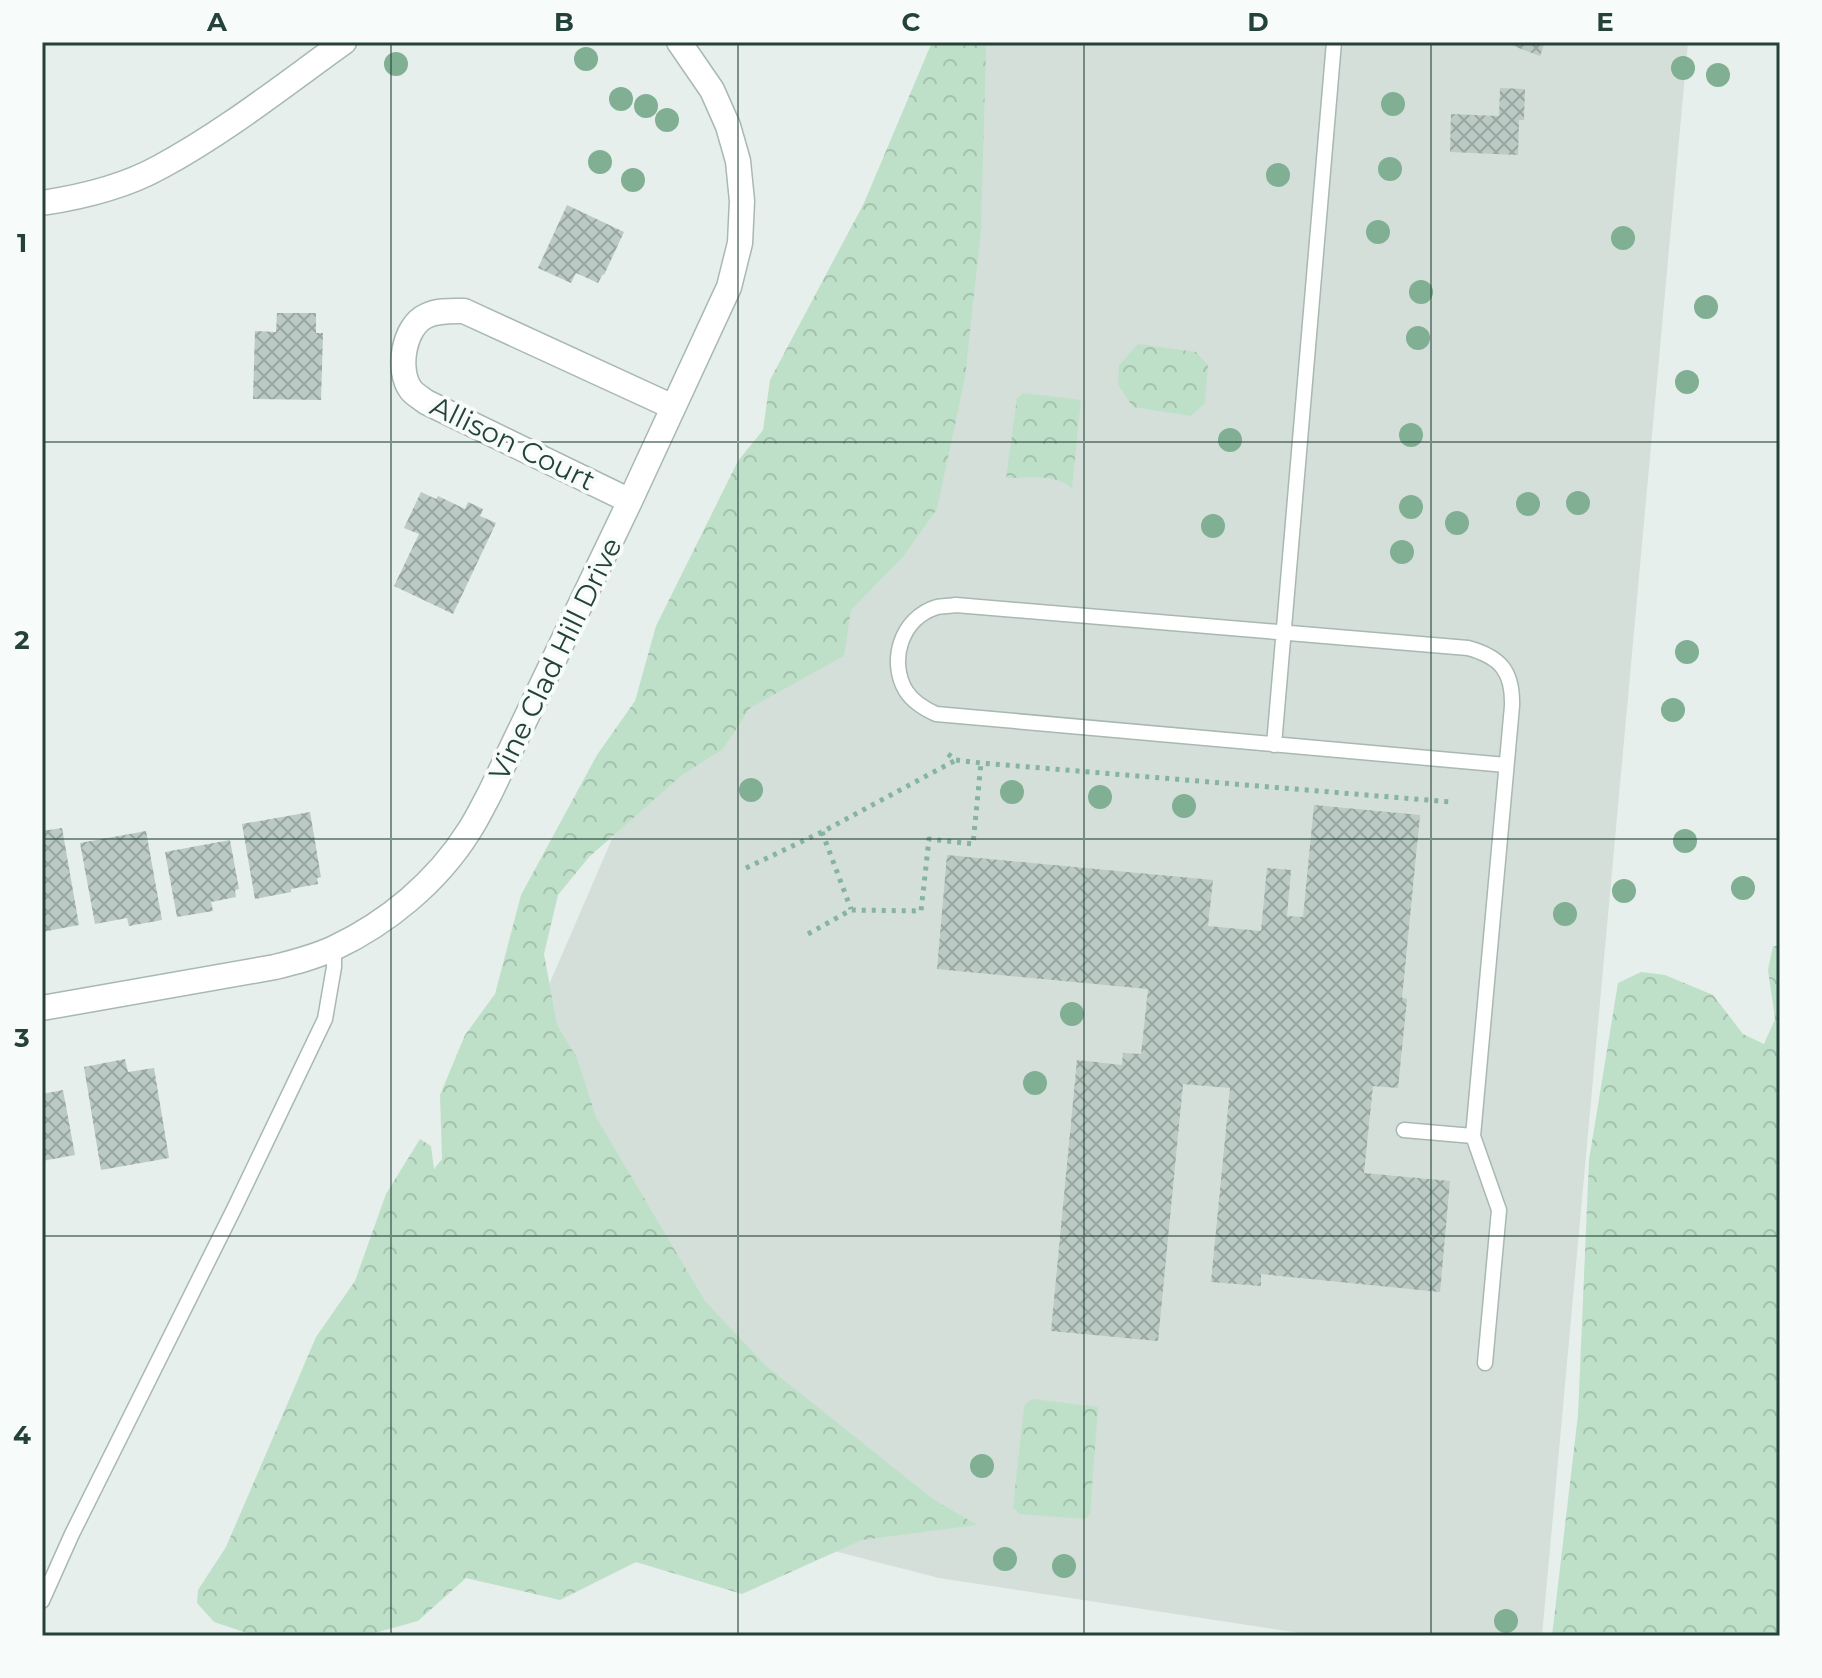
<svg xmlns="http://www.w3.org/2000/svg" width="1822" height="1678" font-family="Montserrat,sans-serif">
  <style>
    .built { fill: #d4dfda }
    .forest { fill: url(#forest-crowns) }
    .building { fill: url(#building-cross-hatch) }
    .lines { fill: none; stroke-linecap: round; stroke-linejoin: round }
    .service-casing { stroke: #a8b8b2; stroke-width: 17 }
    .minor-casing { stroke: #a8b8b2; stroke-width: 27 }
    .tertiary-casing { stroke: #a8b8b2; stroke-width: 27 }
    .path { stroke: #86b3a5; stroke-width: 5; stroke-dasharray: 4 6; stroke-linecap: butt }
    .service { stroke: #fff; stroke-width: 14 }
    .minor { stroke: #fff; stroke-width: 24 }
    .tertiary { stroke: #fff; stroke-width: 24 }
    .tree { fill: #80af93 }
    .grid { fill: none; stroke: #24423a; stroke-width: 2; stroke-opacity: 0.55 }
    .labels { text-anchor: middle; stroke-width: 8; stroke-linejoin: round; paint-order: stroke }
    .street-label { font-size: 28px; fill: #24423a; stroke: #f7fbf9 }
    .neatline { fill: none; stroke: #24423a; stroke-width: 3 }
    .grid-label { font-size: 26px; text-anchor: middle; font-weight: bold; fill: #24423a }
  </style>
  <defs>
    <pattern id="forest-crowns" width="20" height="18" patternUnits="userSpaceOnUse" patternTransform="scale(2)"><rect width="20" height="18" fill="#bfe0c8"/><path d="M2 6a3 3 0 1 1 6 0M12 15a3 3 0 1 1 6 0" fill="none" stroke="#a4c1ad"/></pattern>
    <pattern id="building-cross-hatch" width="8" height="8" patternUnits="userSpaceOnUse" patternTransform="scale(2)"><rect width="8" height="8" fill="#bbcac4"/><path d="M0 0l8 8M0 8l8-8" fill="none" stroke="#98a6a0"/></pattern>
  </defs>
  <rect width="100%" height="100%" fill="#e6efeb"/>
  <path class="built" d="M956 42H1688L1542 1636H1320L939 1578 616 1495 387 1360Z"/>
  <path class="forest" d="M932 42H985L986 48 981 230 965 378 937 509 902 558 851 610 844 656 750 708 723 749 682 775 589 857 558 895 544 954 557 1025 577 1058 596 1117 705 1301 766 1366 933 1499 977 1525 862 1540 742 1594 636 1562 560 1600 466 1578 418 1621 371 1634 256 1636 214 1622 197 1603 198 1590 226 1547 316 1337 355 1281 386 1194 420 1139 431 1146 434 1169 442 1159 440 1095 465 1035 495 994 521 895 597 755 635 701 656 626 738 461 763 430 770 380 864 203Z
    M1138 344 1196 352 1208 365 1205 403 1191 416 1133 407 1118 385 1119 365Z
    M1024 393 1081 400 1072 489C1057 473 1028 478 1006 478L1017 398Z
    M1773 946H1780V1636H1552L1578 1415 1589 1160 1618 983 1641 972 1665 975 1713 995 1743 1034 1764 1044 1775 1019 1768 970Z
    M1033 1399 1098 1407 1090 1514 1085 1519 1020 1514 1013 1508 1024 1407 1026 1403Z"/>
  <path class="building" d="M1503 42H1545L1540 56Z
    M1500 88 1525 89 1524 120H1519L1518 155 1450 152 1451 114 1499 116Z
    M567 205 624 232 604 275 603 274 598 283 576 273 571 283 538 268Z
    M277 313H316V333H323L321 400 253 399 255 331 276 332Z
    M421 492 436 499 438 496 465 509 468 502 483 509 480 516 496 523 453 614 394 586 419 534 404 528Z
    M1314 805 1420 815 1402 998 1407 999 1398 1088 1373 1086 1364 1173 1450 1181 1440 1292 1261 1274V1286L1211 1282 1230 1088 1183 1084 1158 1341 1051 1331 1077 1060 1122 1065 1123 1053 1141 1054 1148 989 937 969 947 855 1213 880 1208 926 1261 931 1267 868 1291 870 1287 916 1303 917Z
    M310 812 321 877 317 878 318 884 291 889V892L255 899 242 824Z
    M62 828 79 925 42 932V831Z
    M146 831 162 920 129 926 127 918 95 924 80 843Z
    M230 840 239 889 235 890 236 897 211 902 213 911 177 917 165 852Z
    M125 1059 128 1072 154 1068 169 1158 101 1170 84 1067Z
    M63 1090 75 1155 42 1161V1094Z"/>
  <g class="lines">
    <g class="service-casing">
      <path id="service" d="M1274 745 1334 42
        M1404 1130 1473 1136
        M1485 1363 1499 1210 1473 1136 1512 706C1513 672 1501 657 1468 648L956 605C950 606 942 606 937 607 901 618 888 661 906 691 913 702 925 709 936 714L1506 765
        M42 1601 72 1534 234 1209 325 1019 334 967V948"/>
    </g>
    <g class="minor-casing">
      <path id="minor" d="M630 501 426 402C421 398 414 394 411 390 396 370 404 326 426 316 438 310 452 311 464 311L673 407
        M42 1008 275 967C295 962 315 957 334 948 387 923 437 882 469 831 477 819 483 806 490 793L630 501 729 287 740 243 742 201 738 161 728 126 712 90 679 42"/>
    </g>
    <g class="tertiary-casing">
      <path id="tertiary" d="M42 203C82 197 124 187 160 167 225 132 284 85 344 42"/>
    </g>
    <path class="path" d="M948 754 956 760 981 763 1451 802
      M822 832 851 909
      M746 868 822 832 956 760
      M808 934 851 910 921 911 929 839 973 844 981 763"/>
    <use href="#service" class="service"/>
    <use href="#minor" class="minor"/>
    <use href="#tertiary" class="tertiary"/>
  </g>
  <g class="tree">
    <circle cx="586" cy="59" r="12"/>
    <circle cx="396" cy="64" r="12"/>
    <circle cx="1683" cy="68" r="12"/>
    <circle cx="1718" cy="75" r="12"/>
    <circle cx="621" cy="99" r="12"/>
    <circle cx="1393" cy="104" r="12"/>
    <circle cx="646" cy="106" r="12"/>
    <circle cx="667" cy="120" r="12"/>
    <circle cx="600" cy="162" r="12"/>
    <circle cx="1390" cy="169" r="12"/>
    <circle cx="1278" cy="175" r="12"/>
    <circle cx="633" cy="180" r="12"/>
    <circle cx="1378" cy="232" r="12"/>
    <circle cx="1623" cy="238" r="12"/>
    <circle cx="1421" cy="292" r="12"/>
    <circle cx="1706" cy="307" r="12"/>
    <circle cx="1418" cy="338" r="12"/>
    <circle cx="1687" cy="382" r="12"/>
    <circle cx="1411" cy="435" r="12"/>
    <circle cx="1230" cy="440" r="12"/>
    <circle cx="1578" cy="503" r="12"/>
    <circle cx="1528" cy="504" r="12"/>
    <circle cx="1411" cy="507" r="12"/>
    <circle cx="1457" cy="523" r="12"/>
    <circle cx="1213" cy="526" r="12"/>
    <circle cx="1402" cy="552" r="12"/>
    <circle cx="1687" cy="652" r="12"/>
    <circle cx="1673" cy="710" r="12"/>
    <circle cx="751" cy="790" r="12"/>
    <circle cx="1012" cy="792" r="12"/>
    <circle cx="1100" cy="797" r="12"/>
    <circle cx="1184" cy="806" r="12"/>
    <circle cx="1685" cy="841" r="12"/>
    <circle cx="1743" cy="888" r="12"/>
    <circle cx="1624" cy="891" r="12"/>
    <circle cx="1565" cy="914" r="12"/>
    <circle cx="1072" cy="1014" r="12"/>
    <circle cx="1035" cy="1083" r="12"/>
    <circle cx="982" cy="1466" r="12"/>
    <circle cx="1005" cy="1559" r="12"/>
    <circle cx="1064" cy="1566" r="12"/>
    <circle cx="1506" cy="1621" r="12"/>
  </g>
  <path class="grid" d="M391 42V1636M738 42V1636M1084 42V1636M1431 42V1636M42 442H1780M42 839H1780M42 1236H1780"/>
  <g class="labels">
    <g class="street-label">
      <text transform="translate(513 443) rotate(26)" y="10">Allison Court</text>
      <text transform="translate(555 659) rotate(-64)" y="10">Vine Clad Hill Drive</text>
    </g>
  </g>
  <rect width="1822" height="1678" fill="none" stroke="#f7fbf9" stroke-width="88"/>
  <rect x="44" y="44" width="1734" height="1590" class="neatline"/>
  <g class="grid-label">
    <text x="217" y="31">A</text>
    <text x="564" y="31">B</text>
    <text x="911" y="31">C</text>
    <text x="1258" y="31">D</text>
    <text x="1605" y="31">E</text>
    <text x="22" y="252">1</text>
    <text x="22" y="649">2</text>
    <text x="22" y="1047">3</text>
    <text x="22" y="1444">4</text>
  </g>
</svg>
